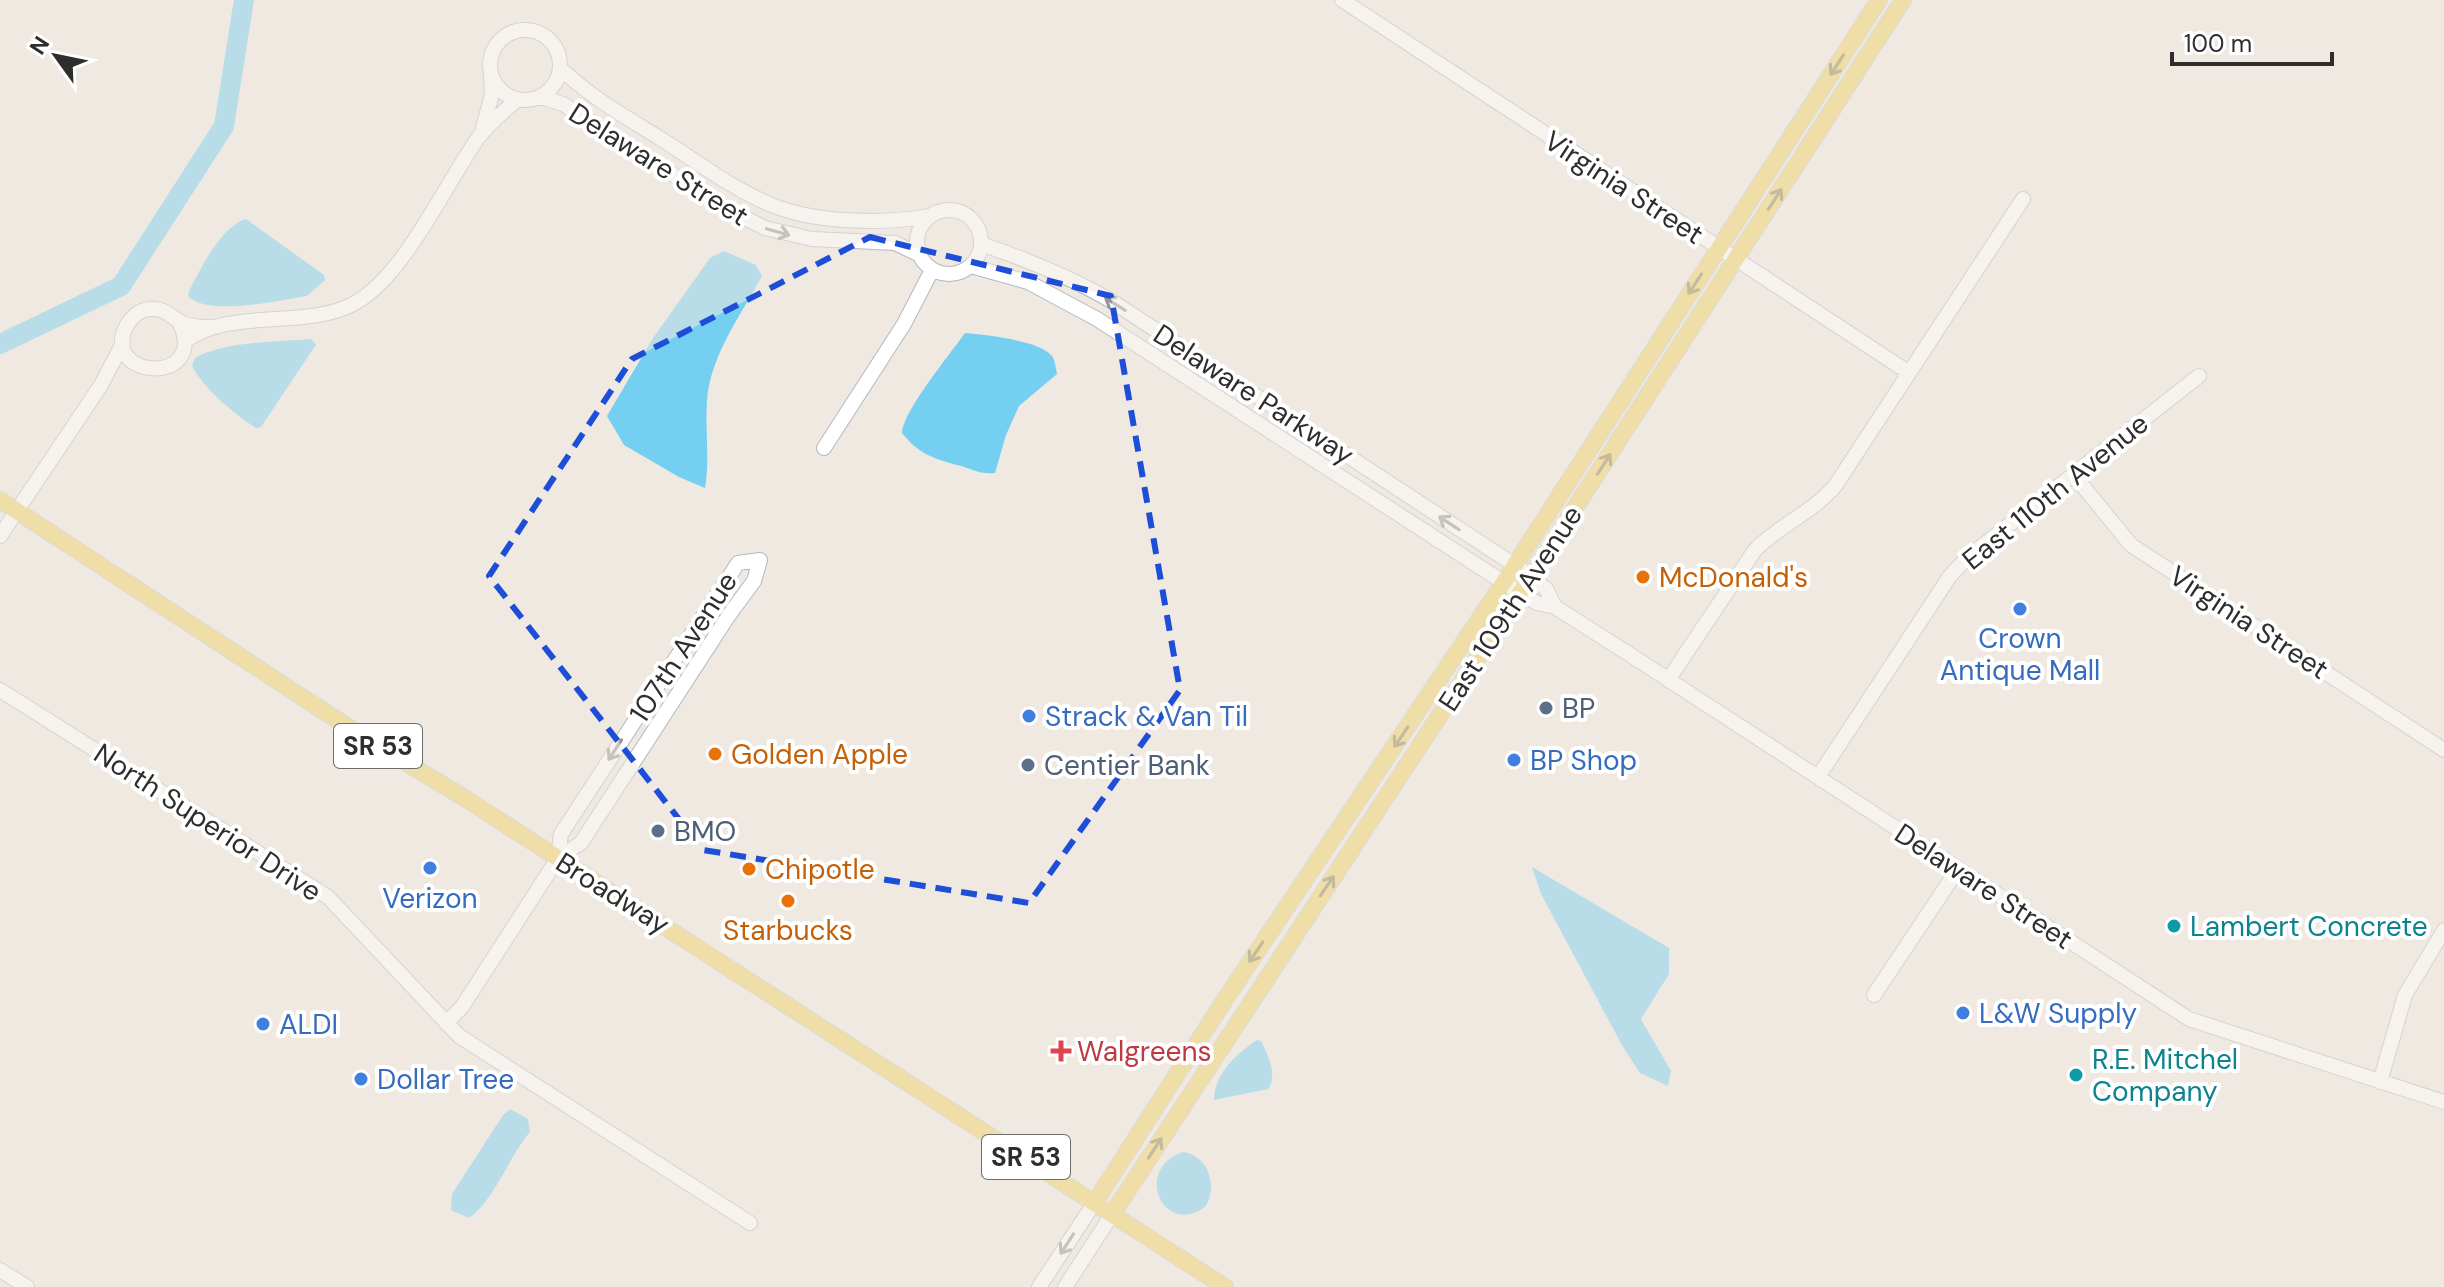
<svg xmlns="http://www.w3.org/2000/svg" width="2444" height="1287" font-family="'DM Sans',sans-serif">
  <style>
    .water { fill: #75cff0 }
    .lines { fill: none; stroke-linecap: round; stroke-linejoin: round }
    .river { stroke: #75cff0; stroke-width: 20 }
    .minor-casing { stroke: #b4b7c1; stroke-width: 16 }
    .major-casing { stroke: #c9c9c9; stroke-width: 18 }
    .minor { stroke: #fff; stroke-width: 14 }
    .major { stroke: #f2d163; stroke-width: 16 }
    .oneway { stroke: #908048 }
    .oneway2 { stroke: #969696 }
    .marked { fill: none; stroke: #1d4ed8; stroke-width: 6; stroke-dasharray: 16 10; stroke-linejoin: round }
    .food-dot { fill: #e8710a; stroke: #fff; stroke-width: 3 }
    .shop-dot { fill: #3f7fe0; stroke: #fff; stroke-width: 3 }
    .service-dot { fill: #5c6f8a; stroke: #fff; stroke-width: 3 }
    .culture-dot { fill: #0f9aa8; stroke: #fff; stroke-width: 3 }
    .health-dot { fill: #e0444e; stroke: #fff; stroke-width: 3 }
    .labels { text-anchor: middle; stroke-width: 8; stroke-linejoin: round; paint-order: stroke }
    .shield { fill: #fff; stroke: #6d6d6d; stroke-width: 2 }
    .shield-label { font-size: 26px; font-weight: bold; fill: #2e2e2e }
    .street-label { font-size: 28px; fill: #2e2e2e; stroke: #fff }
    .food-label { font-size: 28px; fill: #c56008; stroke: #fff; text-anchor: start }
    .shop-label { font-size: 28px; fill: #366cbe; stroke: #fff; text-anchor: start }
    .service-label { font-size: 28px; fill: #4e5e75; stroke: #fff; text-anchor: start }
    .culture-label { font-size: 28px; fill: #0d838f; stroke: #fff; text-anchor: start }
    .health-label { font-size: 28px; fill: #be3a42; stroke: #fff; text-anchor: start }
  </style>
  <rect width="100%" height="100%" fill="#efe9e1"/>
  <path class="water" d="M246 219 324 275 325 280 307 296C281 300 207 317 188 296L189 291C200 270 221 226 246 219Z
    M724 251 756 265 762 276C741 315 710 356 707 401 705 431 710 459 705 488L679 477 624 445 607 416 653 338 710 258Z
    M965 333C986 335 1039 340 1052 356 1055 360 1056 369 1057 374L1019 406 1006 435 995 473C980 475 971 468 957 465 932 458 919 454 902 433 903 411 951 353 965 333Z
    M311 339 316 345 313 349 261 427 256 428C233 413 205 390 192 366L195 358C224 341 277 342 311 339Z
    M1532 867 1669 948V974L1641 1019 1671 1071 1668 1086 1640 1073 1623 1047 1541 894Z
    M1257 1040 1261 1041C1268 1055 1278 1075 1268 1089L1214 1100C1214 1074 1237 1053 1257 1040Z
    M510 1109 528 1119 530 1132C509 1156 494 1201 469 1218L451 1210 452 1194 503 1115Z
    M1183 1152C1208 1156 1218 1184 1206 1206 1164 1239 1132 1169 1183 1152Z"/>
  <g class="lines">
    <path class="river" d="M0 344 121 286 224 126 244 0"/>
    <g class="minor-casing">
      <path id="minor" d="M1342 0 1908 372
        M490 65a35 35 0 1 1 70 0a35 35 0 1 1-70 0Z
        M560 68C590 97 626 117 661 139 698 162 736 192 777 207 819 223 886 224 930 216
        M541 97 563 104 725 208 765 228 812 239 895 243 918 254
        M483 128 492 94 491 78
        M917 242a32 32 0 1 1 64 0a32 32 0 1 1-64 0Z
        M981 244C1028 260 1071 277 1113 302L1531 576 1546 589 1555 607
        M971 266 1028 282 1097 319 1520 593 1537 603 1555 607 1629 654 2189 1019 2444 1102
        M179 321C211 388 97 379 127 325 132 316 141 309 151 309 164 308 169 315 179 321 186 326 200 327 209 327
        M185 341C232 307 307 330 355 303 404 276 445 185 478 138 489 123 503 112 517 100
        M824 448 904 324 932 270
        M2073 474 2131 545 2444 750
        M0 536 101 385 123 343
        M1668 680 1755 550C1779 525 1812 513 1835 486L2023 199
        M0 690 328 897 459 1036 750 1223
        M1818 777 1950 576 1968 557 2199 376
        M1874 995 1958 869
        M446 1023 462 1007 558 858 581 843 729 615 754 581 760 560 738 563 561 834 558 858
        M2380 1082 2405 995 2444 930
        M0 1270 27 1287
        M1039 1287 1095 1202
        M1065 1287 1113 1213"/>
    </g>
    <g class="major-casing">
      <path id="major" d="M0 500 351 729 466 799 1225 1287
        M1095 1202 1224 1001 1504 582 1879 0
        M1113 1213 1520 593 1903 0"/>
    </g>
    <use href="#minor" class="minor"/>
    <use href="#major" class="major"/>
  </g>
  <defs><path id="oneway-shaft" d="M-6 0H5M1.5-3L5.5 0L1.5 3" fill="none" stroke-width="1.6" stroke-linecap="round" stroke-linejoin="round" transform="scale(2)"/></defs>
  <g class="oneway">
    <use href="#oneway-shaft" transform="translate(1837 65) rotate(123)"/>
    <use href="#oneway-shaft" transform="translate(1775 199) rotate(-57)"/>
    <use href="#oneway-shaft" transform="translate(1695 284) rotate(123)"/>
    <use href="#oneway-shaft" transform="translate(1604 464) rotate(-57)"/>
    <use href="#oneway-shaft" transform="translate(1401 737) rotate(124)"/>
    <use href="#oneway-shaft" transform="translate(1327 886) rotate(-56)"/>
    <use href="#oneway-shaft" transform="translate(1256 952) rotate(124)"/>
    <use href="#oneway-shaft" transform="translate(1155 1148) rotate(-57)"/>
  </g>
  <g class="oneway2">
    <use href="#oneway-shaft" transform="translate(778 232) rotate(16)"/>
    <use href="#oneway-shaft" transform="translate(1115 304) rotate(-148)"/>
    <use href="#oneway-shaft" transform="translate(1449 523) rotate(-147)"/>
    <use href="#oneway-shaft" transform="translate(615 750) rotate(123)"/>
    <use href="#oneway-shaft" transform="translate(1067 1244) rotate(123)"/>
  </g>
  <path d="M0 0H2444V1287H0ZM870 237 1111 296 1180 690 1029 903 703 850 489 576 632 359Z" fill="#efe9e1" fill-opacity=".55" fill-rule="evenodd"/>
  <path class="marked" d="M870 237 1111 296 1180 690 1029 903 703 850 489 576 632 359Z"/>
  <g class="food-dot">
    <circle cx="1643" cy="577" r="8"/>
    <circle cx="715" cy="754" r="8"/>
    <circle cx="749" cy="869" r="8"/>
    <circle cx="788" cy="901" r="8"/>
  </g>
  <g class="shop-dot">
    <circle cx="2020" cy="609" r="8"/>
    <circle cx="1029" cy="716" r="8"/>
    <circle cx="1514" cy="760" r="8"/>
    <circle cx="430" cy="868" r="8"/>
    <circle cx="1963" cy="1013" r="8"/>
    <circle cx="263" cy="1024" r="8"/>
    <circle cx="361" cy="1079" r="8"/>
  </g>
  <g class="service-dot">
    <circle cx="1546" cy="708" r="8"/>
    <circle cx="1028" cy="765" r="8"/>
    <circle cx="658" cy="831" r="8"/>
  </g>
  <g class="culture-dot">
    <circle cx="2174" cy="926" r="8"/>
    <circle cx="2076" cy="1075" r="8"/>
  </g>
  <path class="health-dot" d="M1057 1039h8v8h8v8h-8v8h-8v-8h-8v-8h8z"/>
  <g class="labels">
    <g class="shield">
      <rect x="334" y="724" width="88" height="44" rx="6"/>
      <rect x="982" y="1135" width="88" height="44" rx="6"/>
    </g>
    <g class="shield-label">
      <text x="378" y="755">SR 53</text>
      <text x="1026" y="1166">SR 53</text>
    </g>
    <g class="street-label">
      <text transform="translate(659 164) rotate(32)" y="10">Delaware Street</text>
      <text transform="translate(1624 187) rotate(33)" y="10">Virginia Street</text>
      <text transform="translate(1254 394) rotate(33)" y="10">Delaware Parkway</text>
      <text transform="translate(2055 491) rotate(-39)" y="10">East 110th Avenue</text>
      <text transform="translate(1510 608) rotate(-57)" y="10">East 109th Avenue</text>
      <text transform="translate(2249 622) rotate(33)" y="10">Virginia Street</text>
      <text transform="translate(683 647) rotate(-57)" y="10">107th Avenue</text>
      <text transform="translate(208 822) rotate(33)" y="10">North Superior Drive</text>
      <text transform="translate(1984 886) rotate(33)" y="10">Delaware Street</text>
      <text transform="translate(613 893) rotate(32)" y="10">Broadway</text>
    </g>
    <g class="food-label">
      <text x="1659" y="587">McDonald's</text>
      <text x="731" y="764">Golden Apple</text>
      <text x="765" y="879">Chipotle</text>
      <text x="788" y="940" text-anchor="middle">Starbucks</text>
    </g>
    <g class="shop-label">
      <text x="2020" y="648" text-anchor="middle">Crown<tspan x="2020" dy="32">Antique Mall</tspan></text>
      <text x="1045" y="726">Strack &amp; Van Til</text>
      <text x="1530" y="770">BP Shop</text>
      <text x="430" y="908" text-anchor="middle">Verizon</text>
      <text x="1979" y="1023">L&amp;W Supply</text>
      <text x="279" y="1034">ALDI</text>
      <text x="377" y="1089">Dollar Tree</text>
    </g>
    <g class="service-label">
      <text x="1562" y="718">BP</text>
      <text x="1044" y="775">Centier Bank</text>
      <text x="674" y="841">BMO</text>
    </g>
    <g class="culture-label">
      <text x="2190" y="936">Lambert Concrete</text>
      <text x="2092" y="1069">R.E. Mitchel<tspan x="2092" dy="32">Company</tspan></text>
    </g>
    <g class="health-label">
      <text x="1077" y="1061">Walgreens</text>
    </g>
  </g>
  <g transform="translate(56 56) rotate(303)" stroke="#ffffff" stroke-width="6" paint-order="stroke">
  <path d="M0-6L14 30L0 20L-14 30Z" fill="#2e2e2e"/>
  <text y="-12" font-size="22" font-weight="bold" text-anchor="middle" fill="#2e2e2e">N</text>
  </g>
  <path d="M2172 52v12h160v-12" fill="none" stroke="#2e2e2e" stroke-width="4"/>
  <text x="2184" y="52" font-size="24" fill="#2e2e2e" stroke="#ffffff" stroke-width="6" paint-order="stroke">100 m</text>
</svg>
